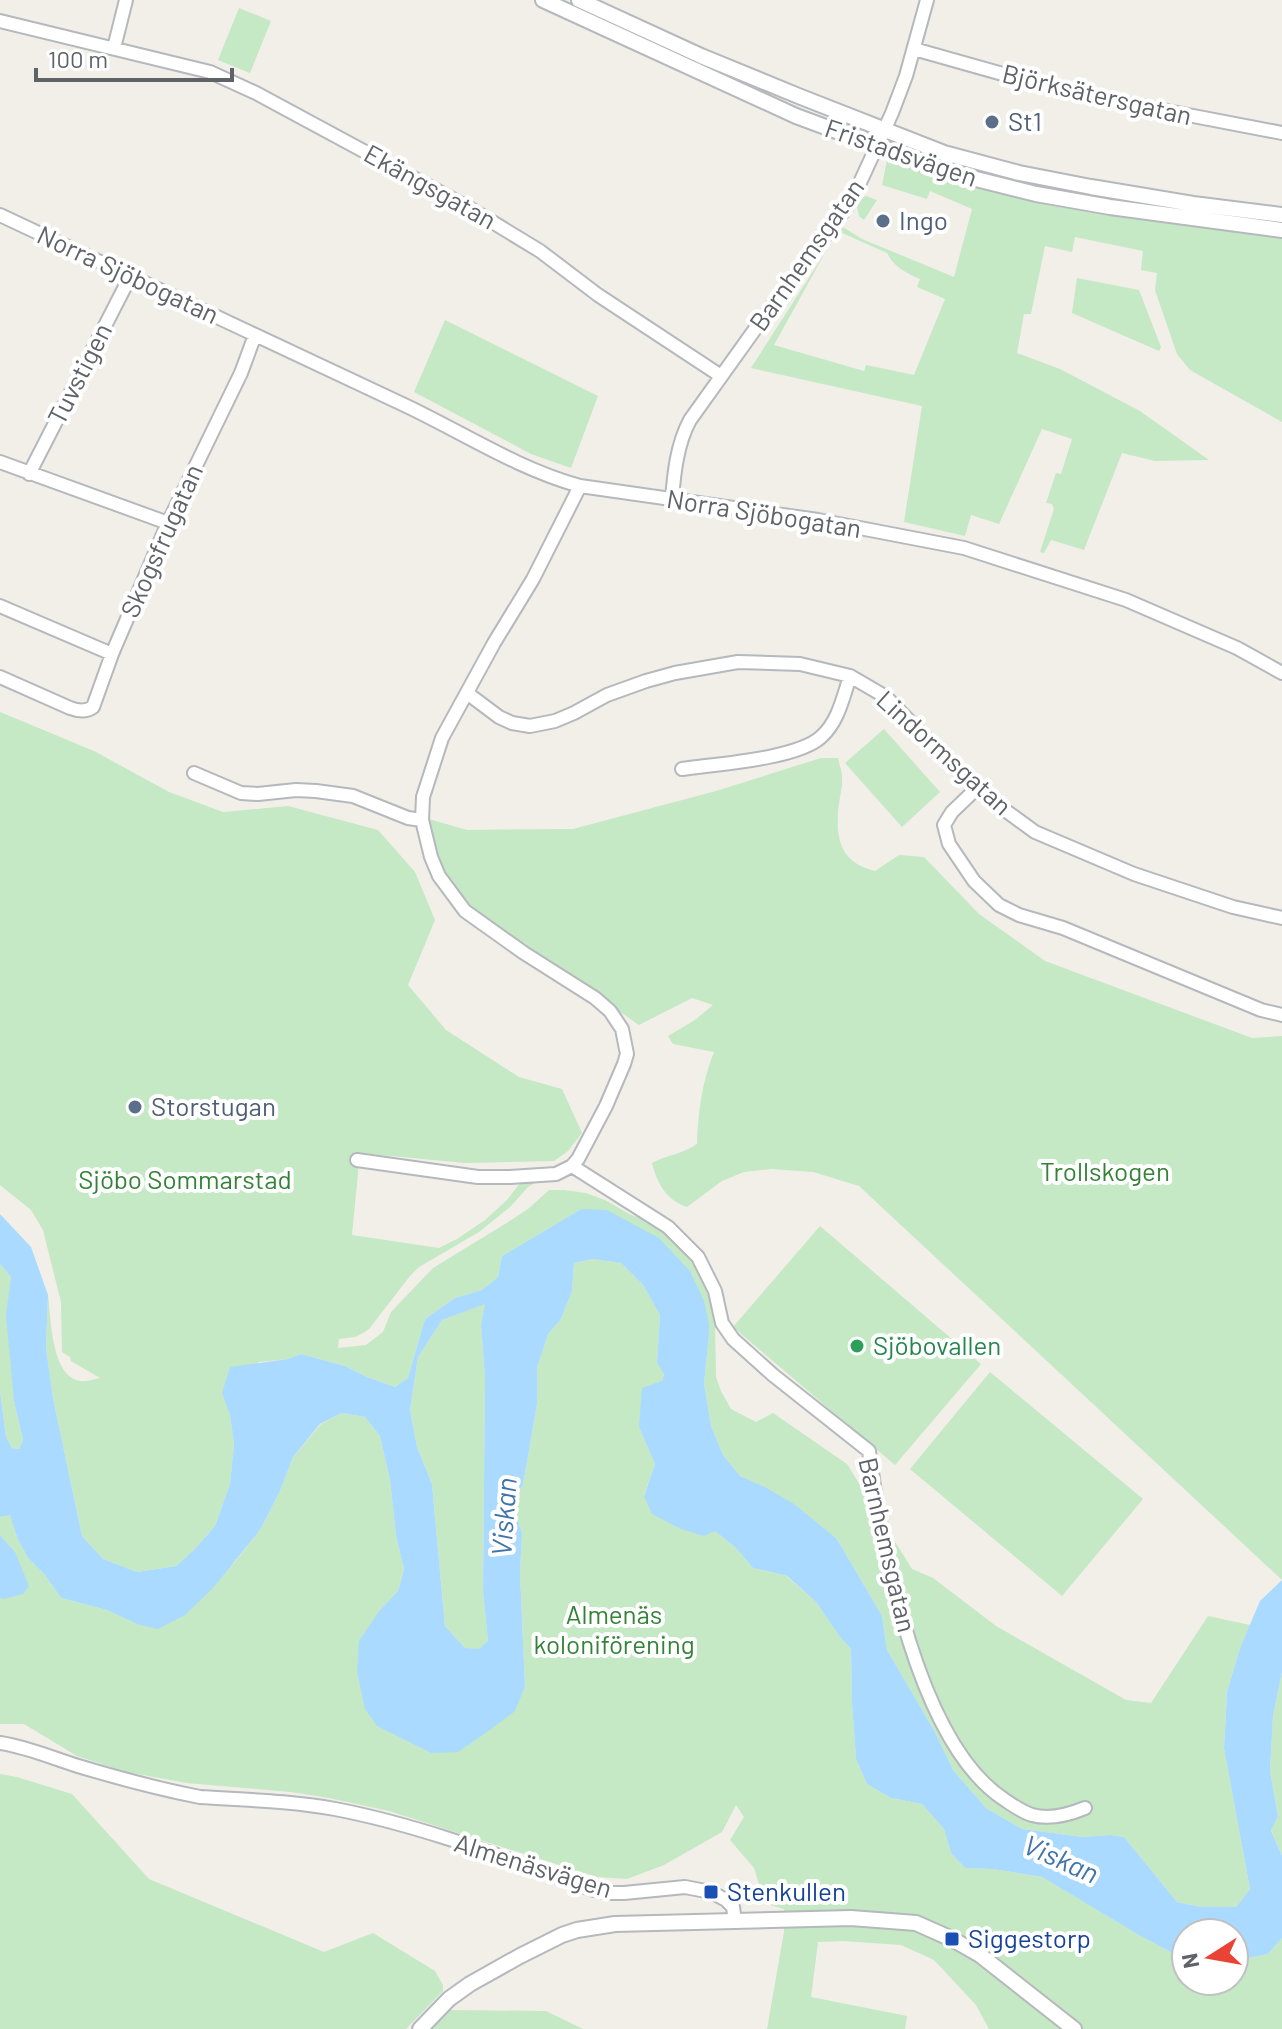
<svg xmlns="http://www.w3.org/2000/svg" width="1282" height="2029" font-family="Barlow,sans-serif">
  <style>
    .green { fill: #c5e8c5 }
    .water { fill: #aadaff; fill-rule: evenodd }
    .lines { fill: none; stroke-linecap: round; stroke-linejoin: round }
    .minor-casing { stroke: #b5b8bc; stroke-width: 16 }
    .tertiary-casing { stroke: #b5b8bc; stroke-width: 18 }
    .minor { stroke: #fff; stroke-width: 12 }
    .tertiary { stroke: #fff; stroke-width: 14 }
    .service-dot { fill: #5c6f8a; stroke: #fff; stroke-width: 3 }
    .leisure-dot { fill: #2e9e5b; stroke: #fff; stroke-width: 3 }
    .transit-dot { fill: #1a4fb4; stroke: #fff; stroke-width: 3 }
    .labels { text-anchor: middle; stroke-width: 8; stroke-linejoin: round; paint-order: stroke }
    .street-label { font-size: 26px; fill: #5f6368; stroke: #fff }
    .service-label { font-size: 26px; fill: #4e5e75; stroke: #fff; text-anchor: start }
    .park-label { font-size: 26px; fill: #348238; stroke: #fff }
    .leisure-label { font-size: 26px; fill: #27864d; stroke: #fff; text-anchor: start }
    .transit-label { font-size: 26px; fill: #164399; stroke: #fff; text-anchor: start }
    .water-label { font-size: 28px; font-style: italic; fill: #4174aa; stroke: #fff }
  </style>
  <rect width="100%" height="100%" fill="#f1efe8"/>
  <path class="green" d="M239 8 271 21 250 73 218 60Z
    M887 160 1049 205 1105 215 1282 238V422L1190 370 1177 354 1155 290 1157 273 1141 270 1143 251 1075 237 1072 252 1045 246 1031 314H1024L1017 353 1060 369 1140 411 1209 460 1155 461 1122 453 1084 550 1051 540 1044 553 1040 552 1054 509 1052 504 1046 503 1056 473 1061 474 1072 439 1042 429 999 524 971 515 965 536 904 522 922 406 751 368 826 251 774 345 864 371 866 365 914 375 945 299 917 287 920 279C906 273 894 267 887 253L840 232 843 227 862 239 954 277 972 209 930 191 927 199 882 185Z
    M866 196 877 200 864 220 859 216 857 207 862 198Z
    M1077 278 1139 290 1161 347 1159 351 1072 313Z
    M445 320 598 396 571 468 531 454 414 392Z
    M0 712 94 751 169 792 223 812 288 806 378 830 415 872 435 920 408 985 446 1030 519 1077 562 1089 582 1133 568 1151 554 1161 465 1163 360 1153 352 1235 439 1248 457 1239 485 1220 507 1200 521 1182 540 1180 528 1187 510 1207 479 1232 419 1267 410 1276 369 1329 363 1333 355 1337 339 1339 338 1348 366 1345 383 1332 391 1312 433 1268 505 1224 528 1209 549 1190H564L586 1193 605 1200 631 1215 649 1220 665 1233 693 1264 706 1289 715 1320 716 1377 721 1391 731 1409 756 1422 773 1413 847 1464 912 1569 933 1578 996 1626 1126 1700 1151 1703 1208 1616 1250 1625 1240 1648 1227 1692 1224 1747 1250 1889 1236 1907H1202L1177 1902 1124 1837 1110 1835 1083 1837 1022 1829 986 1808 953 1770 935 1732 887 1650 882 1616 837 1539 763 1486 740 1476 723 1455 711 1426 704 1383 709 1335 581 1209 502 1256 498 1277 482 1290 455 1298 425 1319 408 1378 395 1387 367 1377 345 1366 301 1354 288 1359 259 1362 223 1393 230 1415 234 1444 230 1484 215 1526 192 1552 176 1566 137 1572 103 1559 82 1536 53 1398 46 1348 48 1295C51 1317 51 1378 81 1381 86 1382 95 1379 100 1378L71 1361 70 1357 62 1352 61 1302 43 1230 31 1210 0 1185Z
    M884 729 940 792 902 827 845 763Z
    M821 758H838C839 764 842 771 842 777 843 789 838 802 838 815 836 845 845 864 875 871L899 855 924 857 979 914 1045 961 1252 1038 1282 1036V1580L859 1186 813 1172 772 1169 744 1172 722 1181 687 1207C666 1200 657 1183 652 1163 667 1155 683 1154 697 1144 698 1112 702 1082 714 1052L673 1044 668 1036 695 1020 713 1005 692 998 639 1025 460 901C444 874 435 851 429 819L467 830 573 829 716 791Z
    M820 1226 981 1364 895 1465 733 1327Z
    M593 1259 621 1263 643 1285 660 1315 657 1363 664 1373 662 1381 639 1427 655 1464 644 1495 715 1531 736 1548 753 1568 786 1576 816 1602 840 1637 851 1649 852 1703 856 1759 867 1784 891 1798 922 1804 944 1829 951 1853 965 1868 993 1869 1042 1877 1137 1934 1176 1955 1186 1956V1981H1234V1961L1268 1954 1282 1938V2029H989L976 2005 934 1960 901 1945 843 1941 818 1942 811 1997 907 2016 905 2029H767L784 1932V1909L760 1902 756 1897 760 1887 754 1868 730 1840 744 1817 736 1805 722 1832 664 1865 627 1879 597 1877 389 1811 329 1798 291 1792 186 1783 127 1772 77 1756 24 1724H0V1598L3 1599 15 1552 0 1535V1517L10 1514 18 1540 28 1558 45 1575 61 1598 107 1610 137 1624 234 1563 260 1530 280 1491 293 1457 321 1424 342 1413 365 1417 380 1436 390 1480 396 1536 404 1569 398 1591 380 1610 378 1726 431 1753 525 1686 520 1574 522 1533 512 1502 523 1485 537 1404V1368L548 1334 561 1319 572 1291 574 1263Z
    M0 1264 11 1277 14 1401 23 1440 19 1449 12 1448 6 1437 0 1391Z
    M486 1303 481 1325 485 1378 483 1591 488 1641 480 1650 465 1648 445 1626 432 1484 417 1447 410 1410 418 1357 442 1320Z
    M990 1372 1143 1499 1062 1596 910 1469Z
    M1282 1672V1856L1271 1829 1278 1816 1270 1771 1273 1716Z
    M0 1774 17 1777 72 1794 149 1879 324 1952 373 1933 435 1971 443 1985V1991L406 2029H0Z
    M448 2010 546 2011 583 2029H431Z"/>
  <path class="water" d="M581 1209 607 1210 659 1238 690 1271 704 1301 709 1324V1335L704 1383 711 1426 723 1455 740 1476 763 1486 794 1504 837 1539 882 1616 887 1650 935 1732 953 1770 986 1808 1022 1829 1083 1837 1110 1835 1124 1837 1177 1902 1202 1907H1236L1250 1889 1224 1748 1227 1692 1240 1648 1260 1601 1282 1580V1672L1273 1716 1270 1771 1278 1816 1271 1830 1282 1856V1938L1268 1954 1234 1961V1933H1186V1956L1176 1955 1137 1934 1042 1877 993 1869 965 1868 951 1853 944 1829 922 1804 891 1798 867 1784 856 1759 852 1703 851 1649 840 1637 816 1602 787 1576 753 1568 736 1548 715 1531 704 1536 681 1529 652 1514 644 1496 655 1464 639 1427 642 1388 662 1381 664 1374 657 1363 660 1315 643 1285 621 1263 593 1259 574 1263 572 1291 561 1319 548 1334 537 1368V1404L523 1485 512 1502 522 1533 520 1574 525 1686 515 1711 484 1734 458 1752 431 1753 377 1726 365 1709 357 1671 359 1641 380 1610 398 1591 404 1569 396 1536 390 1480 380 1436 365 1417 342 1413 320 1424 293 1457 280 1491 260 1530 213 1588 185 1615 158 1629 137 1624 107 1610 61 1598 45 1575 28 1558 18 1540 10 1515 0 1517V1391L6 1437 12 1448 19 1449 23 1440 14 1401 6 1316 11 1277 0 1264V1214L31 1247 48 1295 46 1348 53 1398 82 1536 103 1559 137 1572 176 1566 193 1551 215 1526 230 1484 234 1444 230 1415 222 1393 230 1367 288 1359 301 1354 345 1366 367 1377 395 1387 408 1378 425 1319 455 1298 482 1290 498 1277 502 1256ZM485 1304 481 1325 485 1378 483 1591 488 1641 479 1649 465 1648 445 1626 432 1484 417 1447 410 1410 418 1357 442 1320Z
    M0 1535 15 1552 29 1586 23 1594 3 1599 0 1598Z"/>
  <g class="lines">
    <g class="minor-casing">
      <path id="minor" d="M0 21 210 72 256 93 471 209 540 251 598 295 721 376
        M114 48 126 0
        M914 49 1063 91 1282 133
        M0 215C133 277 265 340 398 402 459 430 515 468 580 486L818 520 964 548 1126 600 1237 648 1282 673
        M0 462 168 523
        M29 474 131 275
        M672 500C674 473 677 444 690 420L763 318 852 200 892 113 906 76 927 0
        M0 606 112 654
        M0 677 70 708C78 711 86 712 93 707L112 654 168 523 241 373 255 335
        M467 693 499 717 512 723 530 726 555 721 574 713 607 695 646 681 675 673 738 662 800 664 850 676 886 697 976 789 1035 832 1134 874 1233 907 1282 918
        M682 769C716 764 797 759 821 737 838 722 843 698 850 676
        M194 773 241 793 258 794 296 790 316 791 353 796 408 818 422 820
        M976 789 952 812 944 825 949 844 974 881 999 905 1019 915 1063 928 1261 1010 1282 1015
        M357 1160 478 1177H510L556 1174 572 1166 578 1159 606 1106 624 1064 627 1054 622 1029 610 1011 595 998 524 953 465 911 439 876 431 857 422 820 423 797 442 738 494 643 533 579 580 486
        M572 1166 668 1227 698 1257 715 1291 722 1323 733 1339 773 1375 869 1451C882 1549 918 1744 1005 1800 1014 1806 1022 1812 1032 1815 1050 1820 1068 1815 1085 1808
        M0 1743C27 1747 52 1758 78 1766 118 1778 159 1789 200 1797 245 1800 291 1801 335 1809 424 1826 510 1860 594 1890L608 1893H624L685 1887 711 1892 726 1900 733 1907 735 1922"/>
    </g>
    <g class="tertiary-casing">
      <path id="tertiary" d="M543 0 796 116 944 171 1036 194 1110 207 1282 230
        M579 0 701 56 801 97 944 153 1019 173 1091 187 1193 204 1282 215
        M420 2029 449 1999 470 1984 520 1956 562 1935 577 1930 615 1924 851 1918 916 1923 952 1939 980 1955 1074 2029"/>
    </g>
    <use href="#minor" class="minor"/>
    <use href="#tertiary" class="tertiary"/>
  </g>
  <g class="service-dot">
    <circle cx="992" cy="122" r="8"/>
    <circle cx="883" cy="221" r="8"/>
    <circle cx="135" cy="1107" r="8"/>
  </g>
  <circle class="leisure-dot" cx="857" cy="1346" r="8"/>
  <g class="transit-dot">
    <rect x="703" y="1884" width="16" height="16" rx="4"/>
    <rect x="944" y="1931" width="16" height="16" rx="4"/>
  </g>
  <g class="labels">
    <g class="street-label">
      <text transform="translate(1097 95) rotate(13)" y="9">Björksätersgatan</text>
      <text transform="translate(901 153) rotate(19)" y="9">Fristadsvägen</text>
      <text transform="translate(430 187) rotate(29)" y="9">Ekängsgatan</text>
      <text transform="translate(807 255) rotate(-55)" y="9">Barnhemsgatan</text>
      <text transform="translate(128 275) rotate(25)" y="9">Norra Sjöbogatan</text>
      <text transform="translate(80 374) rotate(-63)" y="9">Tuvstigen</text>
      <text transform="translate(764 514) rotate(9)" y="9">Norra Sjöbogatan</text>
      <text transform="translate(162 541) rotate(-66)" y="9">Skogsfrugatan</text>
      <text transform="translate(944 753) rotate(42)" y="9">Lindormsgatan</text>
      <text transform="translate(887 1545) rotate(77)" y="9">Barnhemsgatan</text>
      <text transform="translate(533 1866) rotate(17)" y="9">Almenäsvägen</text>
    </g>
    <g class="service-label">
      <text x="1008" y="131">St1</text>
      <text x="899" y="230">Ingo</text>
      <text x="151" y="1116">Storstugan</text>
    </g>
    <g class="park-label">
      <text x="1105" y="1181">Trollskogen</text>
      <text x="185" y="1189">Sjöbo Sommarstad</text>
      <text x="614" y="1624">Almenäs<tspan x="614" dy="30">koloniförening</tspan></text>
    </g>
    <g class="leisure-label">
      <text x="873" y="1355">Sjöbovallen</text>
    </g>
    <g class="transit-label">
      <text x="727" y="1901">Stenkullen</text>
      <text x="968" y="1948">Siggestorp</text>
    </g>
    <g class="water-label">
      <text transform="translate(504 1517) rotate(-86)" y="10">Viskan</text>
      <text transform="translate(1061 1859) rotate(24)" y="10">Viskan</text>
    </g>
  </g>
  <g transform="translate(1210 1957) rotate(259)"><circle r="38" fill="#ffffff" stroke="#bfc1c3" stroke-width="2"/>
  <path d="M0-6L14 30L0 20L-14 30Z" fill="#ea4335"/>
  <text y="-12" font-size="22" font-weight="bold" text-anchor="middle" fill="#5f6368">N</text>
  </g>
  <path d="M36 68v12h196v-12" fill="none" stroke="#5f6368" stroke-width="4"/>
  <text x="48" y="68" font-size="24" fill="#5f6368" stroke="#ffffff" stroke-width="6" paint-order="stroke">100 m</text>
</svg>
